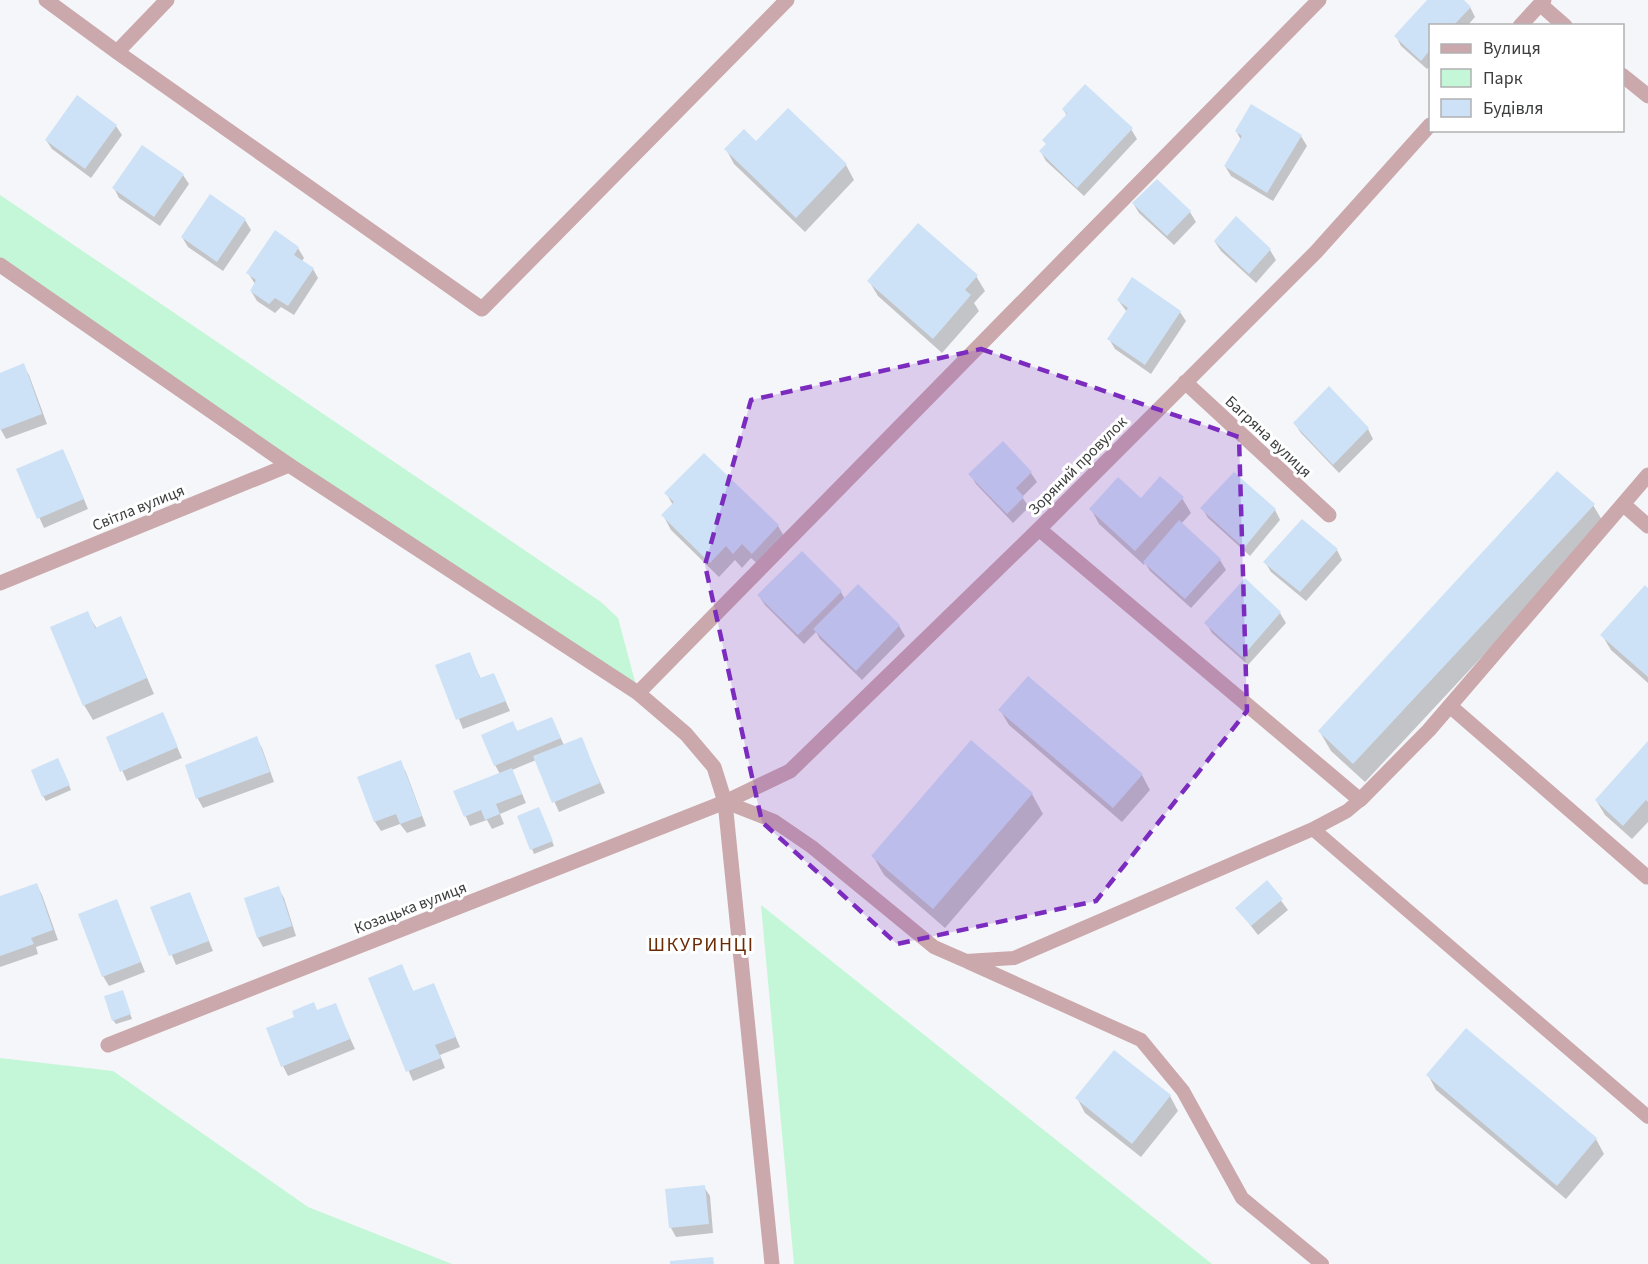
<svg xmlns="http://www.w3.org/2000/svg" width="1648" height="1264" font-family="'Source Sans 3',sans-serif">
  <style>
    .green { fill: #c3f7d7 }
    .shadow { fill: #0003 }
    .building { fill: #cee2f7 }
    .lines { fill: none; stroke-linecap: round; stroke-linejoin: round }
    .service { stroke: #cba8ac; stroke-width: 14 }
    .minor { stroke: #cba8ac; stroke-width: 15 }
    .tertiary { stroke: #cba8ac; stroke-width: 15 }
    .marked { fill: #7b2cbf; fill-opacity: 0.2; stroke: #7b2cbf; stroke-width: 4.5; stroke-dasharray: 12 8; stroke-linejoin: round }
    .labels { text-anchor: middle; stroke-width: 6; stroke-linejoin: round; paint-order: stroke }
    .street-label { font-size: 16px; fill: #3c3d3e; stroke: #fff }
    .quarter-label { font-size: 20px; letter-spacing: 1.5px; fill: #692b06; stroke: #fff }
  </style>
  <rect width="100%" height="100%" fill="#f4f6f9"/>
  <path class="green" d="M0 195 601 602 618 618 638 693 0 265Z
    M761 905 1212 1264H794Z
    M0 1058 113 1071 308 1207 452 1264H0Z"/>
  <path class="shadow" d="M1429 0H1461L1470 7 1475 17 1467 26H1430V66L1427 69 1401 46 1396 36Z
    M1063 109 1131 129 1137 139 1084 196 1046 161 1041 152 1067 116Z
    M116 126 122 135 91 178 52 149 46 140Z
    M1236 131 1301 136 1307 146 1273 201 1231 176 1225 166 1241 140Z
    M756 143 846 165 854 180 805 232 734 164 726 149Z
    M183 175 189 184 160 226 119 198 114 188Z
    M1157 181 1190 212 1196 222 1174 245 1139 213 1133 203Z
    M210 196 245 220 251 230 223 271 188 247 182 237Z
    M275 233 298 248 304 258 302 261 313 269 318 278 294 315 281 307 275 313 257 301 251 291 255 284 248 273Z
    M1215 242 1270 250 1276 260 1256 283 1221 251Z
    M976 276 985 291 974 303 979 311 942 353 878 296 869 281Z
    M1118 300 1180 312 1186 321 1151 374 1115 349 1109 339 1127 312Z
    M23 365 29 375 47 424 6 439 0 428V374Z
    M1329 388 1368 429 1373 439 1339 473 1301 433 1295 424Z
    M704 455 778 526 787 541 761 567 751 558 742 568 735 560 719 577 671 530 663 515 673 505 666 493Z
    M68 461 88 509 44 528 18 470Z
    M1031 473 1037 482 1022 497 1029 507 1013 523 976 484 970 474Z
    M1182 498 1191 513 1181 524 1220 560 1226 570 1191 608 1150 571 1145 563 1144 565 1099 524 1091 509 1141 500Z
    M1593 505 1605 525 1365 782 1331 751 1320 732Z
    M1202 508 1275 510 1280 520 1250 556 1208 518Z
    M1337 550 1342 560 1306 601 1271 572 1265 562Z
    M1245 580 1280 613 1286 623 1248 665 1212 633 1206 623Z
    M858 586 899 626 905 636 862 680 820 639 816 632 804 644 765 605 759 596 841 592 845 599Z
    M1648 590V683L1611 650 1602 635Z
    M87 613 97 629 120 618 128 633 154 694 93 720 84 705Z
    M469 654 481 679 494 675 510 711 463 729 437 666Z
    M1000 710 1142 775 1150 790 1122 822 1009 725Z
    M551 718 564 745 581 739 605 793 559 812 536 760 512 770 526 803 500 814 504 824 492 829 487 820 470 826 455 792 500 774 495 765 513 723 518 733Z
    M167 724 182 758 127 781 107 737Z
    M256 738 262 748 274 782 203 808 198 799 187 766Z
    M972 742 1032 794 1043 814 945 928 884 875 873 856Z
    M1648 743V822L1632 839 1605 815 1596 800Z
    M400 762 406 772 426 826 407 833 400 824 381 831 375 822Z
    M60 764 71 790 46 801 43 796Z
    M541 813 554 846 534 854 519 817Z
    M1267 882 1288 910 1258 935 1237 908Z
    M37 885 42 895 58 940 36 947 38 954 0 967V898Z
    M278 888 284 898 296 936 263 947 258 938Z
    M190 894 213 951 176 965 152 908Z
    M116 901 145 972 109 986 103 976Z
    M401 965 414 993 433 984 460 1047 440 1055 445 1068 413 1081 369 979Z
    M124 996 132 1019 116 1024 113 1020Z
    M335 1005 355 1049 288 1076 283 1066 318 1012Z
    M1428 1075 1596 1139 1604 1154 1566 1199 1436 1090Z
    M1170 1096 1178 1111 1141 1157 1085 1113 1077 1098Z
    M704 1187 710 1196 713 1233 676 1237 671 1228Z"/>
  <path class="building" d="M1427 0H1464L1471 7 1453 26H1430V50L1421 61 1394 36Z
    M1085 84 1133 128 1077 188 1039 151 1046 144 1042 140 1067 114 1062 109Z
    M77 95 117 125 85 169 45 140Z
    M1251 104 1302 135 1267 193 1224 166 1242 136 1235 131Z
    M788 108 847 164 796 218 724 149 744 129 756 141Z
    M142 145 184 174 154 217 112 188Z
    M1157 179 1191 211 1167 236 1132 203Z
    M210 194 246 219 217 262 181 237Z
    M1236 216 1271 249 1249 274 1214 241Z
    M918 223 978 275 965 290 971 295 933 339 867 281Z
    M275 230 299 247 294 255 314 268 288 306 275 298 269 304 250 291 256 280 246 273Z
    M1132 277 1181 311 1145 365 1107 339 1128 308 1117 300Z
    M24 363 42 414 0 430V373Z
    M1329 386 1369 428 1333 465 1293 423Z
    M1003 441 1032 472 1016 488 1024 497 1007 514 968 474Z
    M63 449 84 499 37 519 16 469Z
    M704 453 779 525 752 554 742 544 733 554 726 546 710 563 661 515 674 502 664 493Z
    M1557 471 1595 504 1353 764 1318 731Z
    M1234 472 1276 509 1244 548 1200 508Z
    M1160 476 1184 497 1135 551 1089 509 1118 477 1141 498Z
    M1302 519 1338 549 1300 592 1263 562Z
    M1179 520 1221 559 1185 599 1143 562Z
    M802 551 842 591 798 635 757 595Z
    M1245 578 1281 612 1242 657 1204 623Z
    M858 584 900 625 856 671 813 629Z
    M1645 585 1648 588V677L1600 635Z
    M88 611 95 628 121 616 147 678 83 706 50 627Z
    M470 652 480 678 494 673 506 701 456 720 435 665Z
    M1028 676 1143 774 1113 808 998 710Z
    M163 712 178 747 120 772 106 737Z
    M552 717 561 738 494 766 481 735 513 721 517 731Z
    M257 736 270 772 196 799 185 765Z
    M582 737 600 783 552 803 533 756Z
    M971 740 1033 793 933 909 871 856Z
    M1648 741V802L1646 800 1623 826 1595 800Z
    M58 758 70 785 42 797 31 770Z
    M401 760 422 816 400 824 396 814 374 822 357 777Z
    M512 768 522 794 496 804 500 814 485 820 481 810 464 817 453 791Z
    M539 807 553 841 530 850 517 816Z
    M1267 880 1283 899 1251 926 1235 908Z
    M37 883 53 930 31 938 34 944 0 956V896Z
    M279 886 292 926 257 938 244 898Z
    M190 892 209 941 169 956 150 907Z
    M117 899 141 962 102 977 78 914Z
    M402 964 413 991 434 983 456 1037 435 1045 441 1058 406 1072 368 978Z
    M123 990 131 1014 112 1021 104 996Z
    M314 1002 317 1010 336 1003 350 1039 281 1067 266 1028 294 1017 292 1011Z
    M1466 1028 1597 1138 1557 1186 1426 1075Z
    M1114 1050 1171 1095 1132 1144 1075 1098Z
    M705 1185 709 1224 669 1228 665 1189Z
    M713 1257 714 1264H670V1261Z"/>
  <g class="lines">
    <path class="service" d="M725 802 774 821 812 847 934 947 966 961 1014 958 1313 829 1347 811 1360 800
      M1313 829 1648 1117
      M968 962 1141 1040 1183 1091 1242 1198 1322 1264"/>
    <path class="minor" d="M46 0 117 52 482 309 787 0
      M1540 4 1565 26
      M1520 26 1544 0
      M117 52 167 0
      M1622 75 1648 96
      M1185 382 1329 515
      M1623 504 1648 526
      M1039 529 1360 800 1429 730 1648 475
      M0 583 289 465
      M638 693 1319 0
      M1450 706 1647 877
      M108 1045 725 802 790 771 1039 529 1316 252 1430 125"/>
    <path class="tertiary" d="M0 265 289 465 638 693 686 734 714 767 725 802 772 1264"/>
  </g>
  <path class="marked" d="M981 349 1239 437 1247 711 1096 901 897 944 762 822 705 565 751 400Z"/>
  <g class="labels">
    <g class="street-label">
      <text transform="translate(1269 436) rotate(43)" y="6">Багряна вулиця</text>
      <text transform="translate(1077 465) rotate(-45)" y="6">Зоряний провулок</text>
      <text transform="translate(138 507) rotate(-22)" y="6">Світла вулиця</text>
      <text transform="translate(410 907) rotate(-21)" y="6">Козацька вулиця</text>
    </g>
    <g class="quarter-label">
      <text x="701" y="951">ШКУРИНЦІ</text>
    </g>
  </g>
  <rect x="1429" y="24" width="195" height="108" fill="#ffffff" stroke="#b1b1b2" stroke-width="1.5"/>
  <rect x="1441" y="44" width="30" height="9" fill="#cba8ac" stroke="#b1b1b2" stroke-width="1.5"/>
  <text x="1483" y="54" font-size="18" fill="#3c3d3e">Вулиця</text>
  <rect x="1441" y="69" width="30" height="18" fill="#c3f7d7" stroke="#b1b1b2" stroke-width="1.5"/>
  <text x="1483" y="84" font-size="18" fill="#3c3d3e">Парк</text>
  <rect x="1441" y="99" width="30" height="18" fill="#cee2f7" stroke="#b1b1b2" stroke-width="1.5"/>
  <text x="1483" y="114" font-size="18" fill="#3c3d3e">Будівля</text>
</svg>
